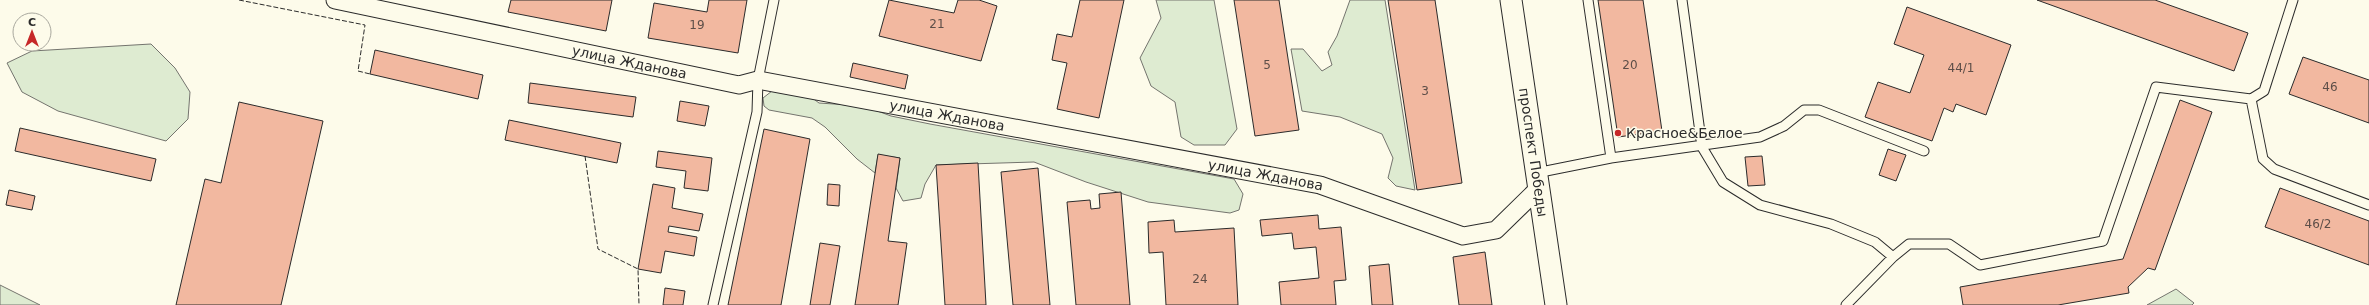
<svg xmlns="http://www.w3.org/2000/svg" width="2369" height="305" font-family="'DejaVu Sans',sans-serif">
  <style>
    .green { fill: #deebd1; stroke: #74746e }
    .building { fill: #f2b8a0; stroke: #2b2b2b }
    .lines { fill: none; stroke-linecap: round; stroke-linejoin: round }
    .service-casing { stroke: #2b2b2b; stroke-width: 11 }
    .minor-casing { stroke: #2b2b2b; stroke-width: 19 }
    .tertiary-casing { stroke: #2b2b2b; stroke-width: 23 }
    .service { stroke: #fdfbea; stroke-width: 9 }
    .minor { stroke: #fdfbea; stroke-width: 17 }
    .tertiary { stroke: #fdfbea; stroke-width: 21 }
    .fence { stroke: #2b2b2b; stroke-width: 1; stroke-dasharray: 5 2; stroke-linecap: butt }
    .poi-dot { fill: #c62828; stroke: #fdfbea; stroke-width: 1.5 }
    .labels { text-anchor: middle; stroke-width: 3; stroke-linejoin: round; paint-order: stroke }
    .number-label { font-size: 12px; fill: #5d4e48 }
    .street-label { font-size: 14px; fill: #2b2b2b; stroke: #fdfbea }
    .poi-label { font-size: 14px; fill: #2b2b2b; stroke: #fdfbea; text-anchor: start }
  </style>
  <rect width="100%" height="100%" fill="#fdfbea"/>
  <path class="green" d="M1156 0H1214L1237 129 1225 145H1194L1181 137 1175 102 1151 86 1140 58 1161 18Z
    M1350 0H1385L1415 190 1396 186 1388 178 1393 158 1382 134 1340 117 1302 111 1291 49H1303L1322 71 1332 65 1328 52 1337 36Z
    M151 44 175 68 190 92 188 119 166 141 58 111 22 92 7 63 32 51Z
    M772 91 807 94 819 103 864 106 891 116 930 124 1234 179 1243 194 1239 210 1230 213 1148 202 1086 182 1034 162 936 165 925 184 921 198 903 201 896 188 900 158 878 155 875 173 857 159 825 127 812 118 769 110 764 106 763 98Z
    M0 285 40 305H0Z
    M2176 289 2194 303 2192 305H2147Z"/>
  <path class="building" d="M511 0H612L606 31 508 12Z
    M709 0H747L738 53 648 38 654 3 707 12Z
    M889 0 954 13 958 0H979L997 6 981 61 879 36Z
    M1080 0H1124L1099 118 1057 109 1067 63 1052 60 1057 34 1072 37Z
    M1234 0H1279L1299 130 1255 136Z
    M1388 0H1435L1462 183 1417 190Z
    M1598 0H1643L1662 131 1618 137Z
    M2037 0H2155L2248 33 2234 71Z
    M1907 7 2011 45 1986 115 1956 104 1953 112 1944 108 1932 141 1865 117 1878 82 1910 93 1924 55 1894 44Z
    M375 50 483 75 478 99 370 74Z
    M2303 57 2369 80V123L2289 94Z
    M853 63 908 75 905 89 850 77Z
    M530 83 636 97 633 117 528 103Z
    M2180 100 2212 112 2155 270 2148 268 2128 287 2129 293 2058 305H1963L1960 287 2123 259Z
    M680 101 709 106 705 126 677 121Z
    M239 102 323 121 281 305H176L205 179 221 183Z
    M509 120 621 143 617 163 505 140Z
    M20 128 156 159 151 181 15 151Z
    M764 129 810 139 781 305H728Z
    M1888 149 1906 155 1896 181 1879 175Z
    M658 151 712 158 708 191 684 188 686 171 656 167Z
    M878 154 900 158 888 241 907 243 898 305H855Z
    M1762 156 1765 185 1748 186 1745 157Z
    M978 163 986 305H945L936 165Z
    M1038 168 1050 305H1013L1001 172Z
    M653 184 675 188 672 208 703 214 699 231 669 226 668 232 697 237 694 256 665 251 661 273 638 269Z
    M828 184 840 185 839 206 827 205Z
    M2280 188 2369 221V265L2265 227Z
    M9 190 35 196 32 210 6 205Z
    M1121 192 1130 305H1076L1067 202 1090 200 1091 209 1100 208 1099 194Z
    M1318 215 1319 229 1341 227 1346 280 1334 281 1336 305H1281L1279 282 1319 278 1316 247 1294 249 1292 233 1262 236 1260 220Z
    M1174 220 1175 232 1234 228 1238 305H1166L1163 252 1149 253 1148 222Z
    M820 243 840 246 830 305H810Z
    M1485 252 1492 305H1459L1453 257Z
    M1389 264 1393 305H1372L1369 266Z
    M665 288 685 291 683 305H663Z"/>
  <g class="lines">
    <g class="service-casing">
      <path id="service" d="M1588 0 1611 158
        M1682 0 1702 147 1723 182 1760 205 1831 224 1875 242 1893 257
        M2251 99 2263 159 2274 169 2369 205
        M1536 173 1611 158 1760 137 1784 126 1804 110H1819L1924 151
        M713 305 757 112 758 80 774 0
        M1846 305 1893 257 1909 244H1949L1980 265 2103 241 2156 87 2251 99 2264 91 2293 0"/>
    </g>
    <g class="minor-casing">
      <g id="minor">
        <path id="s1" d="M335 0 739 85 758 80 1320 185 1463 236 1496 230 1539 188"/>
      </g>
    </g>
    <g class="tertiary-casing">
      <g id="tertiary">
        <path id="s2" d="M1511 0 1556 305"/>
      </g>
    </g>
    <use href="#service" class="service"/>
    <use href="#minor" class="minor"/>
    <use href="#tertiary" class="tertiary"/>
    <path class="fence" d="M239 0 365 25 358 71 370 74
      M585 156 598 249 638 269 639 305"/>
  </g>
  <circle class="poi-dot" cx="1618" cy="133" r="4"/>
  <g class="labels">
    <g class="number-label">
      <text x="937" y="28">21</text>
      <text x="697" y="29">19</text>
      <text x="1267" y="69">5</text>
      <text x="1630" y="69">20</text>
      <text x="1961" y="72">44/1</text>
      <text x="2330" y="91">46</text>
      <text x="1425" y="95">3</text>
      <text x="2318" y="228">46/2</text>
      <text x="1200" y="283">24</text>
    </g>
    <g class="street-label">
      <text dy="5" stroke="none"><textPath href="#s1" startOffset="301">улица Жданова</textPath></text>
      <text dy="5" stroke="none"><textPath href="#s1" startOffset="625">улица Жданова</textPath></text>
      <text dy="5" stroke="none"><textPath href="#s2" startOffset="154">проспект Победы</textPath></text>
      <text dy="5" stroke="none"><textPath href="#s1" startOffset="949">улица Жданова</textPath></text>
    </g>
    <g class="poi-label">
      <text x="1626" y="138">Красное&amp;Белое</text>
    </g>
  </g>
  <g transform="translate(32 32)"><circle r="19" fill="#fdfbea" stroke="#a9a89e"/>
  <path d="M0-3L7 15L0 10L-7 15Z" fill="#c62828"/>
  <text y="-6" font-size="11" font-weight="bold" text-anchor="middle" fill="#2b2b2b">С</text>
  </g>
</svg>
